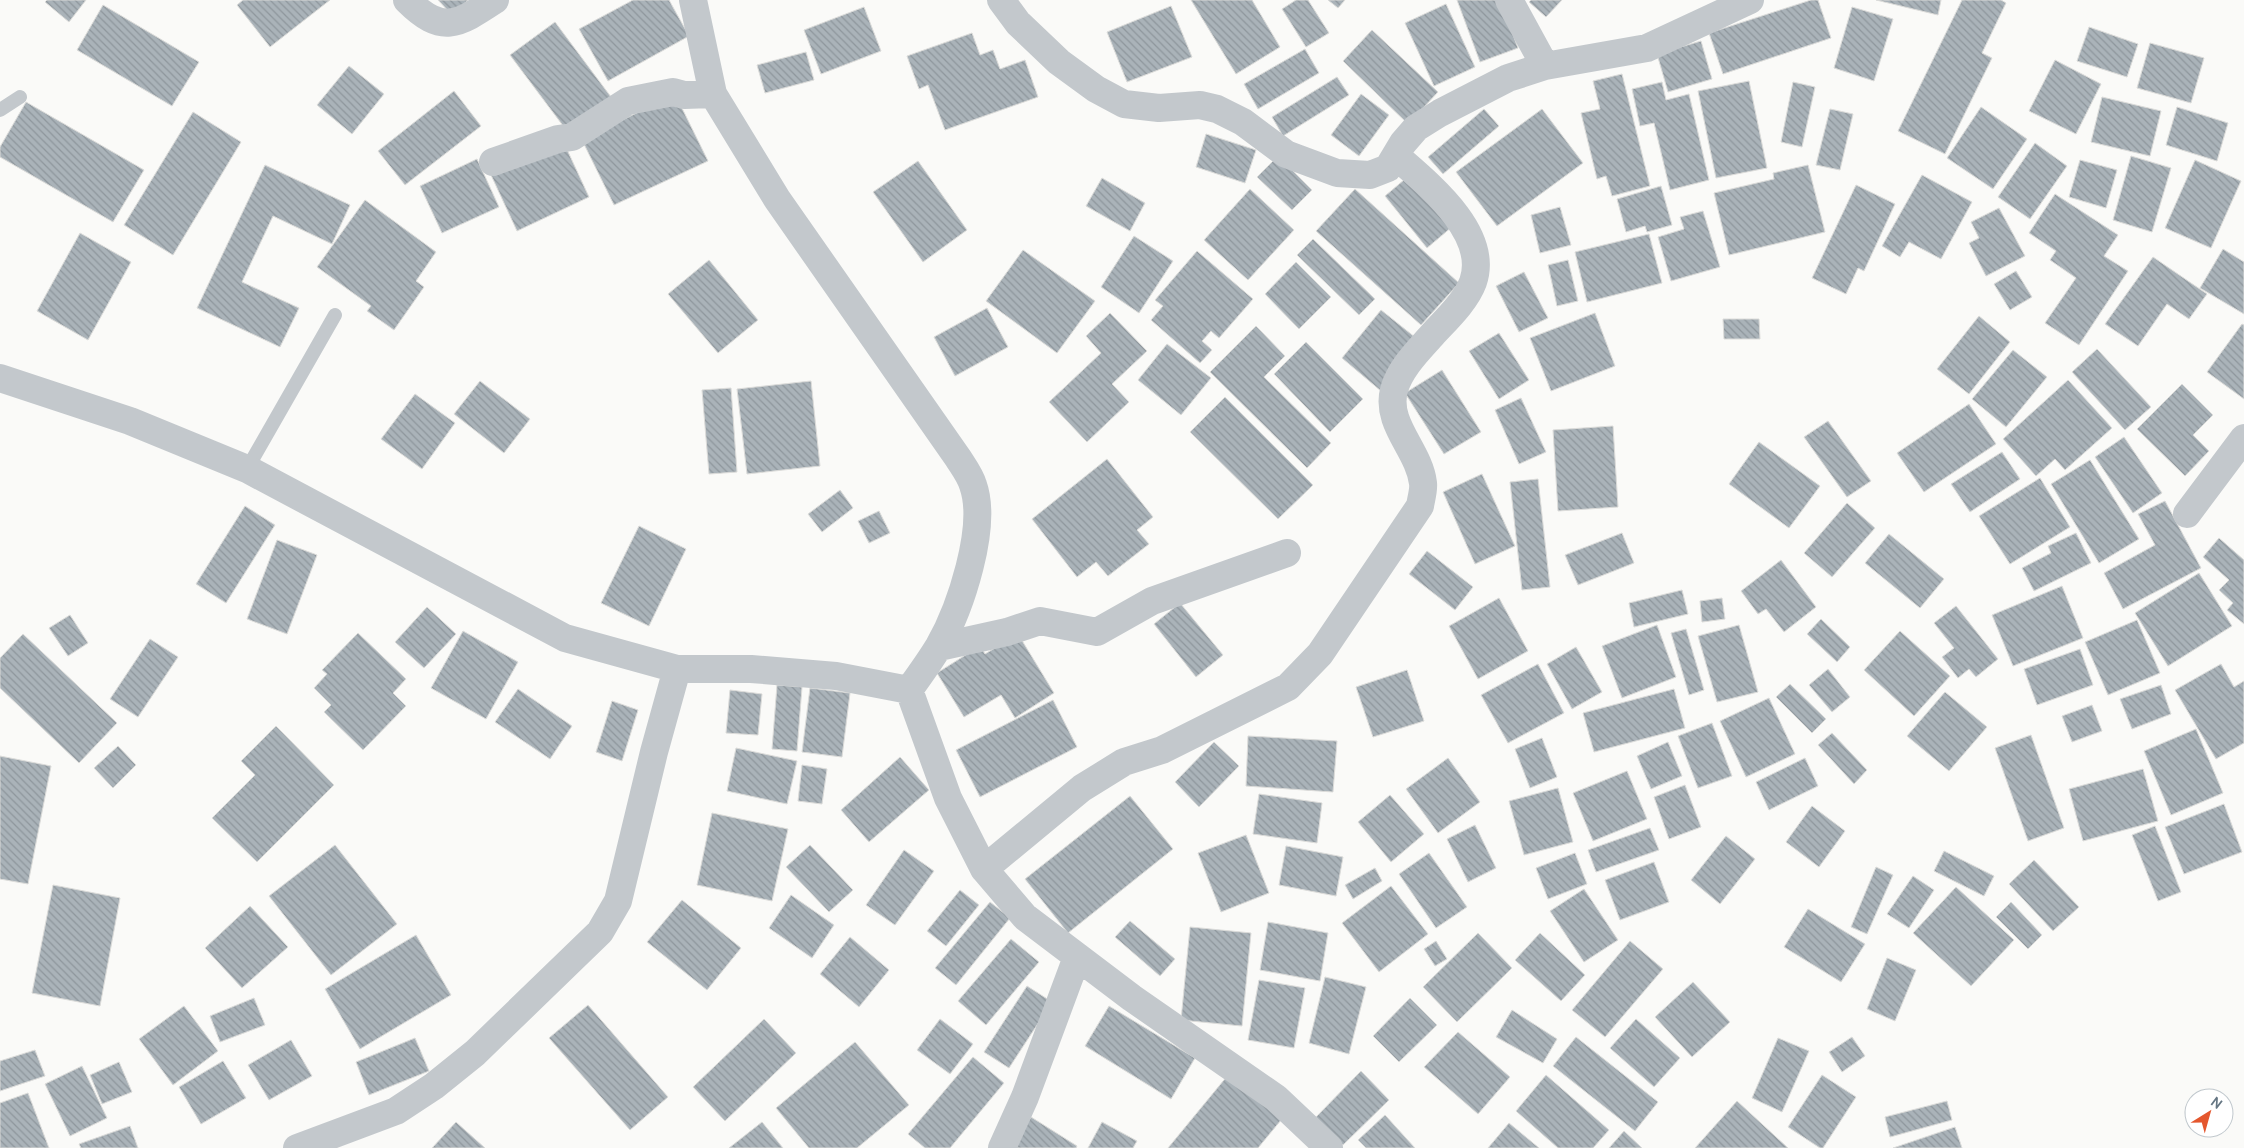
<svg xmlns="http://www.w3.org/2000/svg" width="2244" height="1148" font-family="Cabin,sans-serif">
  <style>
    .building { fill: url(#building-back-hatch); stroke: #dcdcda }
    .lines { fill: none; stroke-linecap: round; stroke-linejoin: round }
    .service { stroke: #c3c8cc; stroke-width: 14 }
    .minor { stroke: #c3c8cc; stroke-width: 28 }
  </style>
  <defs>
    <pattern id="building-back-hatch" width="6" height="6" patternUnits="userSpaceOnUse" patternTransform="scale(1.25)"><rect width="6" height="6" fill="#aab3b9"/><path d="M-1 5l2 2M0 0l6 6M5-1l2 2" fill="none" stroke="#8e969c"/></pattern>
  </defs>
  <rect width="100%" height="100%" fill="#fafaf8"/>
  <path class="building" d="M47 0H86L69 22 45 2Z
    M243 0H330L270 47 237 5Z
    M438 0H468L452 15Z
    M633 0H669L689 36 608 81 579 29Z
    M1191 0H1252L1280 47 1236 74Z
    M1296 0H1308L1329 33 1306 47 1282 9Z
    M1328 0H1345L1338 8Z
    M1457 0H1500L1518 48 1480 62Z
    M1531 0H1562L1546 17 1529 2Z
    M1811 0H1818L1831 38 1723 74 1709 33Z
    M1876 0H1941L1938 15Z
    M1962 0H2001L2006 3 1982 53 1992 58 1945 154 1898 131Z
    M1446 4 1475 67 1434 86 1405 23Z
    M103 5 199 62 172 106 77 50Z
    M1171 6 1192 57 1127 82 1107 32Z
    M864 7 881 51 821 74 804 30Z
    M1852 7 1893 19 1874 81 1834 68Z
    M555 22 611 97 567 131 510 55Z
    M2089 27 2138 44 2127 77 2077 61Z
    M1372 30 1438 92 1408 124 1343 61Z
    M972 33 980 55 993 50 1000 69 1025 60 1038 97 945 130 928 85 919 89 907 56Z
    M1701 41 1712 79 1668 92 1657 54Z
    M2150 43 2204 58 2191 103 2137 88Z
    M1305 49 1319 73 1258 109 1244 84Z
    M806 52 814 80 765 93 757 65Z
    M2055 60 2101 84 2076 134 2029 111Z
    M349 66 384 94 352 134 317 105Z
    M1622 74 1650 186 1612 196 1606 176 1597 179 1581 113 1600 109 1593 81Z
    M1337 77 1349 95 1283 136 1272 117Z
    M1749 81 1767 168 1716 178 1698 91Z
    M1662 82 1666 100 1689 94 1709 180 1670 190 1654 123 1640 126 1632 89Z
    M1793 82 1815 87 1802 147 1781 142Z
    M454 91 481 126 405 185 378 151Z
    M675 94 708 161 614 205 582 140Z
    M1361 94 1389 115 1359 156 1331 135Z
    M2102 97 2161 111 2150 156 2091 142Z
    M26 102 144 170 113 222 0 157V147Z
    M1981 107 2027 139 1993 189 1947 158Z
    M2177 107 2228 123 2217 161 2166 145Z
    M1484 109 1499 126 1443 174 1428 157Z
    M1542 109 1583 163 1497 226 1456 172Z
    M1830 109 1853 114 1840 170 1816 165Z
    M193 112 241 142 173 255 124 225Z
    M1206 134 1256 150 1245 183 1196 167Z
    M563 141 589 197 517 231 491 175Z
    M2035 143 2067 166 2030 219 1998 197Z
    M1278 156 1312 190 1292 210 1257 177Z
    M2131 156 2171 168 2152 232 2113 220Z
    M477 159 499 207 442 233 420 186Z
    M2080 160 2117 170 2106 208 2069 197Z
    M2195 160 2241 181 2211 248 2165 228Z
    M918 161 967 230 923 262 873 192Z
    M265 165 350 205 332 244 273 216 242 282 299 308 280 347 197 308Z
    M1808 165 1825 232 1729 255 1714 193 1774 179 1773 173Z
    M1411 174 1453 226 1427 248 1385 196Z
    M1922 175 1972 202 1941 259 1909 242 1900 257 1882 246Z
    M1102 178 1145 203 1130 231 1086 206Z
    M1856 185 1895 204 1864 271 1858 268 1846 294 1812 278Z
    M1661 186 1672 225 1647 232 1645 226 1626 232 1617 199Z
    M1250 189 1294 230 1248 280 1204 240Z
    M1355 189 1459 283 1421 325 1316 231Z
    M2055 194 2118 235 2104 256 2128 271 2079 345 2045 323 2076 278 2050 260 2056 251 2029 233Z
    M365 200 436 252 416 281 424 287 394 330 367 311 371 306 317 267Z
    M1560 207 1571 245 1540 253 1531 215Z
    M1999 208 2025 256 1986 276 1969 243 1979 238 1971 222Z
    M1703 211 1720 267 1671 281 1658 237 1684 229 1680 217Z
    M80 233 131 262 88 340 37 311Z
    M1649 234 1662 283 1587 302 1575 252Z
    M1134 236 1173 261 1139 313 1101 287Z
    M1313 239 1375 299 1359 315 1297 255Z
    M2223 249 2244 262V314L2200 288Z
    M1023 250 1095 301 1057 353 986 301Z
    M1197 251 1253 299 1219 338 1211 331 1202 341 1212 350 1200 363 1151 320 1163 306 1155 300Z
    M2153 257 2207 294 2189 319 2167 304 2138 346 2105 324Z
    M709 260 758 320 718 353 668 294Z
    M1568 260 1578 301 1557 306 1548 265Z
    M1296 262 1331 297 1299 329 1265 294Z
    M2016 271 2032 297 2010 310 1994 284Z
    M1524 272 1548 318 1519 332 1496 286Z
    M987 308 1008 347 955 376 934 337Z
    M1381 310 1421 342 1381 391 1342 358Z
    M1110 313 1147 351 1112 384 1129 402 1087 442 1049 402 1101 353 1086 336Z
    M1595 313 1615 366 1551 391 1530 338Z
    M1979 316 2010 342 1969 394 1937 369Z
    M1723 319H1759L1760 339H1724Z
    M2242 324 2244 325V399L2207 372Z
    M1256 326 1285 356 1264 377 1331 443 1307 468 1210 372Z
    M1499 333 1529 380 1499 399 1469 351Z
    M1306 342 1363 399 1330 432 1274 374Z
    M1167 344 1211 378 1181 415 1138 380Z
    M2097 349 2151 407 2125 430 2072 372Z
    M2013 350 2047 377 2006 427 1972 399Z
    M1442 370 1481 432 1444 454 1405 393Z
    M2068 380 2112 428 2065 470 2055 459 2036 476 2003 439Z
    M480 381 530 419 504 453 454 414Z
    M811 381 820 466 747 474 737 389Z
    M2182 384 2213 415 2193 435 2209 451 2185 476 2137 429Z
    M731 388 737 472 709 474 702 390Z
    M415 394 455 423 422 469 381 439Z
    M1225 397 1313 485 1278 519 1190 432Z
    M1521 398 1546 452 1519 464 1495 410Z
    M1969 404 1996 444 1924 492 1897 453Z
    M1828 421 1871 481 1847 497 1804 437Z
    M1613 426 1618 507 1558 511 1553 430Z
    M2124 437 2162 493 2133 513 2095 457Z
    M1759 442 1820 486 1789 528 1729 484Z
    M2002 452 2020 479 1970 512 1951 484Z
    M1107 459 1153 517 1137 530 1149 544 1108 576 1096 562 1077 577 1032 519Z
    M2090 460 2139 539 2099 563 2051 484Z
    M1482 474 1515 546 1475 564 1443 492Z
    M2040 478 2070 527 2010 564 1979 516Z
    M1538 479 1550 587 1522 590 1510 482Z
    M840 490 853 508 822 532 808 514Z
    M2165 501 2201 568 2123 609 2104 573 2155 545 2138 514Z
    M1847 503 1875 528 1832 577 1804 553Z
    M245 506 275 525 226 603 196 584Z
    M879 511 890 533 869 543 858 521Z
    M639 526 686 549 649 626 601 603Z
    M1622 533 1634 563 1578 585 1565 555Z
    M2076 533 2091 563 2034 591 2022 568 2051 553 2048 546Z
    M1889 534 1944 579 1920 608 1865 563Z
    M2219 538 2244 560V624L2227 610 2233 603 2219 590 2229 580 2203 557Z
    M277 540 317 555 287 634 247 619Z
    M1427 551 1473 587 1455 610 1409 574Z
    M1781 560 1816 607 1784 632 1766 609 1758 614 1741 591Z
    M2199 573 2232 626 2168 666 2135 613Z
    M2062 586 2083 638 2013 666 1992 615Z
    M1682 590 1688 614 1634 627 1629 603Z
    M1499 598 1528 651 1478 679 1449 626Z
    M1722 598 1725 619 1702 622 1700 601Z
    M1180 603 1223 655 1196 677 1154 624Z
    M1956 606 1998 659 1976 677 1969 669 1958 678 1942 657 1954 648 1934 623Z
    M427 607 456 634 424 668 395 642Z
    M70 615 88 643 68 656 49 628Z
    M1821 619 1850 647 1837 662 1807 634Z
    M2137 620 2160 673 2108 695 2085 642Z
    M1657 625 1676 677 1622 698 1602 646Z
    M1739 625 1758 692 1717 702 1698 636Z
    M1686 629 1704 690 1689 695 1671 633Z
    M463 631 518 662 486 719 431 688Z
    M1900 631 1950 676 1914 716 1864 670Z
    M358 633 406 679 393 693 406 706 363 750 324 712 331 705 314 688 327 674 322 670Z
    M23 634 117 723 79 763 0 688V658Z
    M1018 634 1054 693 1015 718 1001 695 964 717 937 673 980 646 985 654Z
    M150 639 178 657 138 717 110 699Z
    M1576 647 1602 692 1572 709 1547 664Z
    M2080 649 2093 685 2037 705 2024 669Z
    M1538 664 1564 713 1508 743 1481 695Z
    M2221 664 2234 687 2244 681V743L2216 759 2175 690Z
    M1828 669 1850 697 1832 712 1809 685Z
    M1407 670 1424 721 1373 737 1356 687Z
    M1790 684 1826 719 1812 733 1776 697Z
    M777 685 802 687 797 751 772 749Z
    M2161 685 2171 714 2132 729 2120 699Z
    M810 688 850 693 842 757 802 752Z
    M518 689 572 726 550 759 495 722Z
    M1674 689 1685 728 1594 752 1583 713Z
    M730 690 762 694 758 735 726 733Z
    M1945 692 1987 727 1949 771 1907 736Z
    M1769 698 1795 754 1746 777 1720 721Z
    M1053 700 1077 747 980 797 956 750Z
    M612 701 638 710 622 761 596 752Z
    M2092 705 2102 731 2072 742 2062 716Z
    M1712 723 1732 776 1698 788 1678 736Z
    M276 726 334 785 257 862 212 818 255 775 241 761Z
    M2196 729 2223 793 2171 815 2144 751Z
    M1832 733 1867 770 1854 784 1818 745Z
    M2031 735 2064 828 2028 841 1995 748Z
    M1248 736 1337 741 1333 792 1246 786Z
    M1542 738 1557 777 1530 788 1515 749Z
    M1214 742 1239 766 1199 807 1175 782Z
    M1668 742 1682 776 1651 789 1637 756Z
    M118 746 136 765 113 788 94 768Z
    M736 748 797 761 787 804 727 791Z
    M0 756 51 766 28 884 0 879Z
    M900 757 929 790 869 842 841 810Z
    M1448 758 1480 802 1438 833 1406 789Z
    M1805 758 1818 786 1769 810 1756 782Z
    M802 765 827 769 822 804 798 801Z
    M2143 769 2158 821 2083 841 2069 789Z
    M1627 771 1647 819 1593 841 1573 793Z
    M1685 785 1701 827 1669 839 1654 797Z
    M1558 788 1573 842 1524 855 1509 801Z
    M1259 794 1322 803 1317 843 1253 834Z
    M1390 795 1424 834 1391 862 1358 822Z
    M1130 796 1173 849 1068 933 1025 879Z
    M2224 804 2242 852 2184 874 2165 827Z
    M1812 806 1845 831 1819 867 1786 842Z
    M712 813 788 829 772 901 697 885Z
    M1475 825 1496 868 1468 882 1447 839Z
    M2155 826 2181 892 2158 901 2132 835Z
    M1650 828 1659 850 1596 872 1588 850Z
    M1246 835 1269 893 1221 912 1198 853Z
    M1726 836 1755 859 1720 904 1691 880Z
    M335 845 397 924 331 975 269 896Z
    M810 845 853 890 829 912 786 867Z
    M1286 846 1343 857 1336 896 1279 885Z
    M904 850 934 871 895 925 866 905Z
    M1944 851 1994 876 1984 896 1934 871Z
    M1429 853 1467 907 1436 928 1399 874Z
    M1575 853 1587 884 1548 899 1536 868Z
    M2034 860 2079 907 2053 931 2009 884Z
    M1654 862 1669 902 1620 920 1605 880Z
    M1876 867 1893 875 1867 934 1851 927Z
    M1375 868 1382 881 1353 899 1345 885Z
    M1913 876 1934 890 1909 928 1887 914Z
    M53 885 120 898 100 1006 32 993Z
    M1391 886 1428 934 1379 972 1342 923Z
    M1956 887 2014 940 1971 986 1913 933Z
    M1584 889 1618 940 1584 962 1550 911Z
    M960 890 979 905 946 946 927 931Z
    M791 895 834 925 812 958 769 928Z
    M682 900 741 948 707 990 647 942Z
    M990 902 1010 918 956 985 935 968Z
    M2011 902 2042 935 2028 949 1996 917Z
    M250 906 288 947 242 988 205 948Z
    M1808 909 1865 944 1841 982 1784 947Z
    M1130 921 1175 959 1160 976 1115 937Z
    M1268 922 1328 933 1320 981 1260 970Z
    M1190 927 1251 933 1242 1026 1181 1020Z
    M1478 933 1512 968 1457 1022 1423 987Z
    M1540 933 1585 975 1561 1001 1515 960Z
    M416 935 451 995 360 1049 325 989Z
    M850 937 889 970 859 1007 820 974Z
    M1011 939 1039 962 986 1025 958 1001Z
    M1436 941 1447 959 1435 966 1424 949Z
    M1630 941 1663 969 1605 1037 1572 1010Z
    M1887 958 1916 970 1895 1021 1867 1009Z
    M1325 977 1366 987 1349 1054 1309 1043Z
    M1259 980 1305 988 1294 1048 1248 1040Z
    M1693 982 1730 1022 1692 1057 1655 1017Z
    M1027 986 1052 1002 1009 1068 984 1052Z
    M254 998 265 1025 220 1042 210 1016Z
    M1410 998 1437 1025 1399 1062 1373 1036Z
    M588 1005 668 1097 630 1130 549 1038Z
    M184 1006 218 1051 173 1085 139 1039Z
    M1109 1006 1195 1058 1171 1099 1085 1046Z
    M1512 1010 1557 1039 1543 1063 1496 1037Z
    M764 1019 796 1053 725 1121 693 1087Z
    M940 1019 973 1044 950 1074 917 1050Z
    M1636 1019 1680 1058 1654 1087 1610 1048Z
    M1458 1032 1510 1077 1478 1114 1424 1067Z
    M1576 1037 1658 1102 1635 1131 1553 1066Z
    M1852 1037 1865 1056 1842 1072 1829 1052Z
    M415 1038 429 1071 369 1095 356 1062Z
    M1778 1038 1809 1051 1782 1112 1752 1098Z
    M291 1040 312 1076 269 1100 248 1065Z
    M855 1042 909 1105 857 1148H809L776 1108Z
    M35 1050 45 1076 0 1091V1061Z
    M973 1057 1004 1083 950 1148H925L908 1134Z
    M223 1061 246 1098 201 1124 179 1087Z
    M119 1062 132 1092 102 1104 90 1075Z
    M82 1066 107 1118 70 1136 45 1084Z
    M1233 1069 1286 1114 1258 1148H1168Z
    M1361 1071 1389 1100 1343 1145 1316 1117Z
    M1546 1075 1609 1130 1593 1148H1558L1516 1111Z
    M1822 1075 1856 1097 1823 1148H1820L1788 1127Z
    M28 1093 49 1148H0V1103Z
    M1737 1101 1788 1148H1695Z
    M1947 1101 1952 1120 1890 1137 1885 1117Z
    M1385 1115 1415 1148H1366L1358 1140Z
    M1031 1117 1077 1146 1076 1148H1012Z
    M456 1122 485 1148H432Z
    M762 1122 783 1148H729Z
    M1102 1122 1137 1141 1133 1148H1088Z
    M1509 1123 1539 1148H1488Z
    M130 1126 138 1148H81L79 1144Z
    M1955 1127 1962 1148H1893Z
    M1624 1131 1642 1148H1609Z"/>
  <g class="lines">
    <path class="service" d="M0 110 20 97
      M247 469 335 315"/>
    <path class="minor" d="M407 0C442 35 457 25 495 0
      M1001 0 1018 23 1059 62 1096 89 1124 104 1159 108 1200 105 1217 109 1243 122 1286 154 1337 173 1370 175 1388 168 1403 143 1416 128 1440 113 1508 78 1545 66 1647 48 1750 0
      M1509 0 1545 66
      M493 162 558 139 572 137 628 101 673 92 684 95 713 94
      M0 378 130 421 247 469 565 638 677 669H751L836 676 909 690C919 676 930 661 939 646 960 609 988 527 973 485 970 475 963 466 958 458L777 199 713 94 693 0
      M2187 514 2244 438
      M939 647 1007 632 1040 621 1097 632 1152 601 1287 553
      M909 690 948 798 984 869 1025 917 1132 998 1276 1098 1329 1148
      M984 869 1082 788 1124 762 1162 750 1288 687 1320 654 1420 506C1421 499 1424 490 1423 483 1419 450 1385 424 1394 390 1400 368 1419 350 1433 334 1447 319 1466 301 1473 282 1490 233 1428 184 1396 156
      M297 1148 396 1111 434 1086 475 1053 600 932 618 901 654 752 677 669
      M1002 1148 1025 1097 1077 957"/>
  </g>
  <g transform="translate(2209 1113) rotate(37)"><circle r="24" fill="#ffffff" stroke="#c1c8cd"/>
  <path d="M0-4L9 19L0 12L-9 19Z" fill="#e4572e"/>
  <text y="-8" font-size="14" font-weight="bold" text-anchor="middle" fill="#657683">N</text>
  </g>
</svg>
